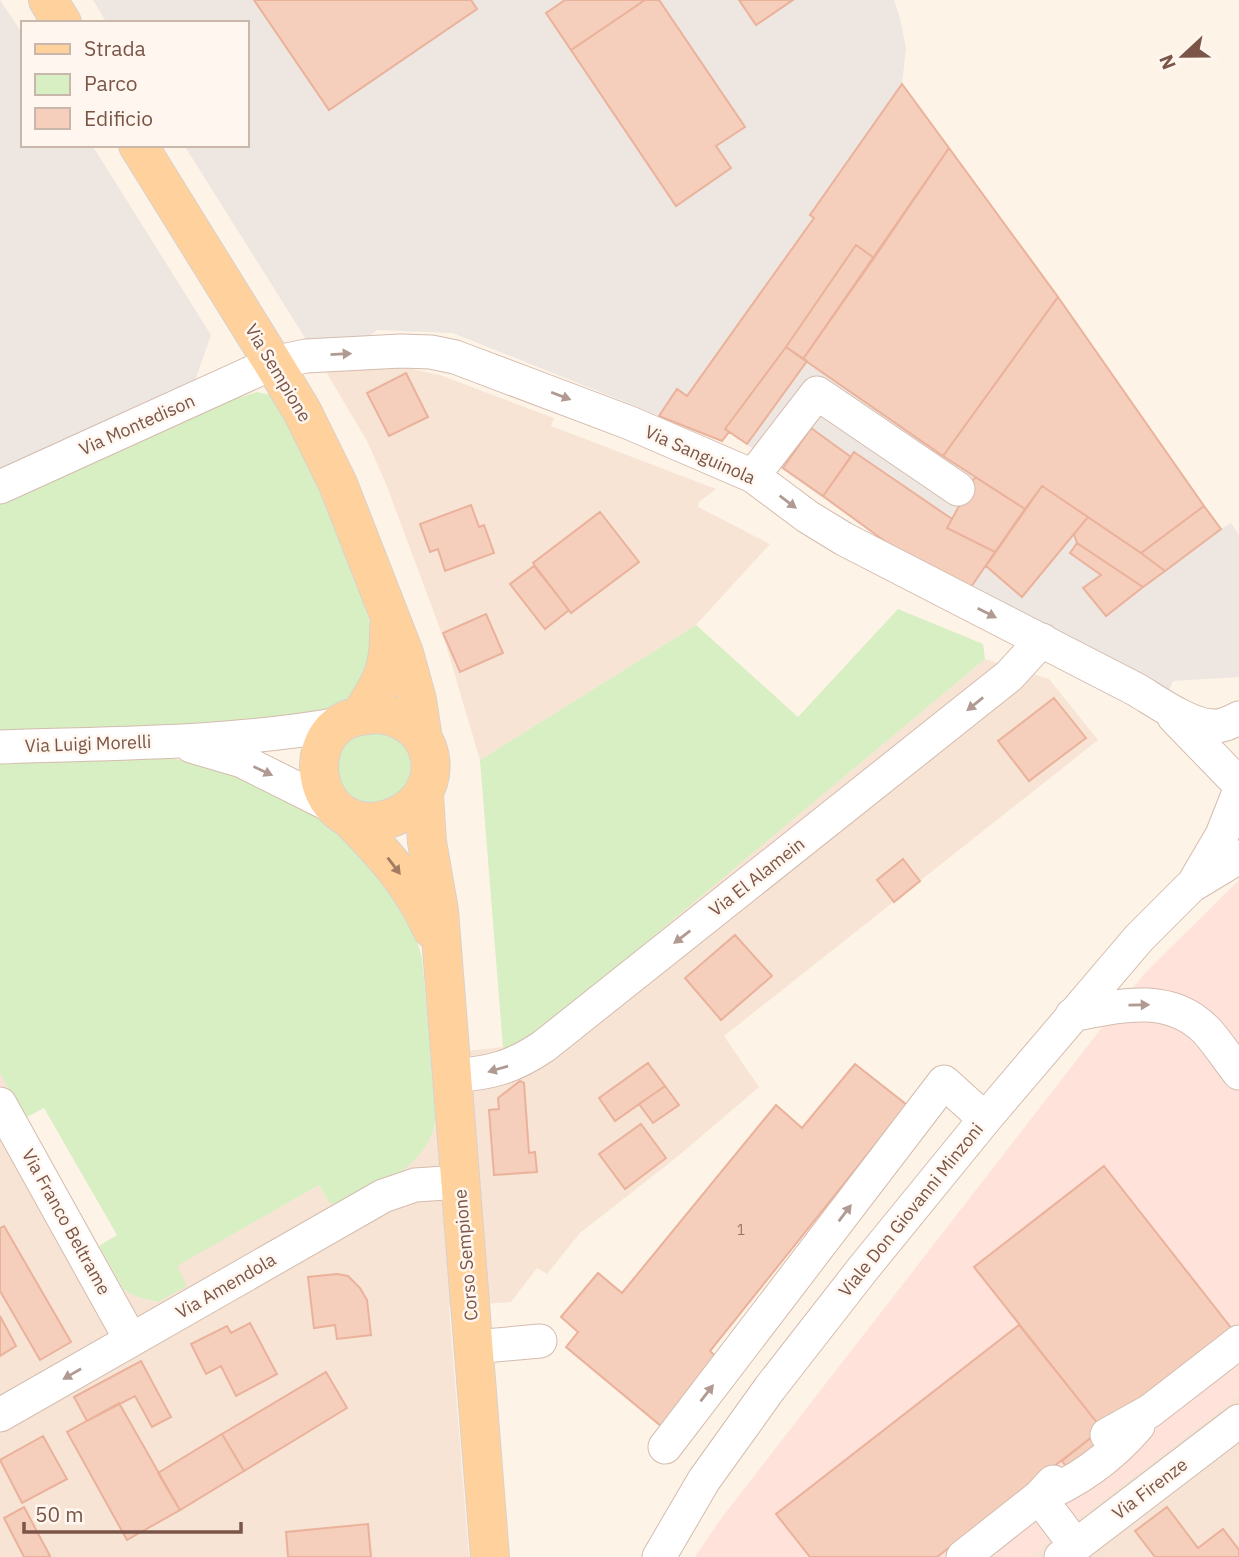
<svg xmlns="http://www.w3.org/2000/svg" width="1239" height="1557" font-family="'IBM Plex Sans',sans-serif">
  <style>
    .residential { fill: #f7e4d5 }
    .commercial { fill: #ffe2da }
    .industrial { fill: #eee6e1 }
    .green { fill: #d8eec3 }
    .building { fill: #f6cebc; stroke: #eab29b; stroke-width: 2 }
    .lines { fill: none; stroke-linecap: round; stroke-linejoin: round }
    .minor-casing { stroke: #d4bcae; stroke-width: 35 }
    .major-casing { stroke: #dad0cc; stroke-width: 40 }
    .minor { stroke: #fff; stroke-width: 33 }
    .major { stroke: #ffd29d; stroke-width: 38 }
    .oneway { fill: #b09a91 }
    .oneway2 { fill: #a37b62 }
    .labels { text-anchor: middle; stroke-width: 5; stroke-linejoin: round; paint-order: stroke }
    .number-label { font-size: 14px; fill: #9a7465 }
    .street-label { font-size: 18px; fill: #7b5648; stroke: #fff7ef }
  </style>
  <rect width="100%" height="100%" fill="#fef3e7"/>
  <path class="residential" d="M407 368 440 375 554 418 551 426 716 489 699 502 698 507 770 544 696 625 480 760 446 645 386 484 367 441 325 370Z
    M985 659 1049 679 1098 740 724 1036 759 1087 677 1157 580 1233 547 1274 537 1268 511 1302 449 1307 469 1557H0V1073L124 1290 137 1297 158 1302 176 1266 319 1185 330 1204 428 1142 435 1126 431 1055 503 1047 510 1051 529 1040Z
    M1239 1395V1557H1028Z"/>
  <path class="commercial" d="M1239 880V1395L1028 1557H695L720 1520 1131 990 1146 972Z"/>
  <path class="industrial" d="M0 0 23 34V145H92L211 335 192 389 0 479Z
    M93 0H894L900 18 906 48 902 84 1058 297 1221 529 1231 523 1239 535V677L1173 681 1169 690 890 545 729 432 722 441 453 333 377 330 363 341 309 344 184 145H247V23H107Z"/>
  <path class="green" d="M257 392 270 395 328 497 373 631 376 644 350 702 307 720 0 734V503L199 411Z
    M898 609 983 644 985 659 529 1040 510 1051 503 1047 480 760 696 625 798 717Z
    M353 729 401 737C404 745 411 755 412 763 414 787 387 811 363 805 356 803 349 797 343 794L332 759Z
    M154 756C229 764 307 799 361 852 368 859 377 867 383 875 399 899 415 930 422 958L436 1116C433 1163 371 1196 330 1204L319 1185 177 1266 187 1286 158 1302 137 1297 124 1290 99 1246 117 1235 44 1108 25 1118 0 1073V761Z"/>
  <path class="building" d="M254 0H471L477 9 329 110Z
    M565 0H645L571 50 546 13Z
    M645 0H659L745 127 716 146 731 168 676 206 571 50Z
    M739 0H793L756 25Z
    M902 84 949 148 874 258 856 245 786 347 725 429 729 432 722 441 659 416 677 389 687 396 814 218 810 215Z
    M949 148 1058 297 943 456 803 359Z
    M856 245 874 258 803 359 786 347Z
    M1058 297 1204 506 1141 553 1042 486 1025 509 943 456Z
    M786 347 807 361 747 444 725 429Z
    M406 373 428 417 389 436 367 393Z
    M811 428 851 457 823 496 783 468Z
    M854 452 952 519 947 528 995 552 971 587 890 545 823 496Z
    M975 477 1025 509 995 552 947 528Z
    M1042 486 1088 517 1022 597 986 566Z
    M471 505 479 527 484 525 494 553 445 571 438 549 430 552 420 524Z
    M1204 506 1221 529 1165 571 1141 553Z
    M600 512 639 562 571 613 533 563Z
    M1088 517 1141 553 1165 571 1143 587 1077 543 1074 534Z
    M1077 543 1143 587 1106 616 1083 588 1101 575 1070 553Z
    M534 566 569 610 545 629 510 584Z
    M486 614 503 653 460 672 443 633Z
    M1054 698 1086 738 1029 781 998 741Z
    M903 859 920 881 894 902 877 880Z
    M735 935 772 976 721 1020 685 978Z
    M648 1063 665 1086 615 1121 599 1098Z
    M855 1064 907 1105 710 1351 723 1363 667 1431 566 1347 578 1332 561 1317 598 1273 622 1293 776 1105 802 1128Z
    M520 1081 524 1083 529 1153 535 1152 537 1172 494 1175 489 1110 499 1109 498 1098Z
    M665 1086 679 1105 653 1123 639 1104Z
    M641 1124 666 1158 625 1189 599 1154Z
    M1104 1166 1232 1329 1102 1429 974 1267Z
    M4 1226 71 1342 40 1360 0 1291V1228Z
    M337 1274 348 1276 360 1288 367 1300 371 1335 337 1339 335 1325 314 1328 308 1277Z
    M0 1316 16 1346 0 1356Z
    M250 1323 277 1374 236 1396 221 1366 206 1374 191 1344 227 1326 231 1333Z
    M1019 1325 1102 1429 937 1557H810L776 1514Z
    M141 1361 171 1417 152 1427 135 1396 87 1421 74 1397Z
    M326 1372 347 1408 244 1471 222 1434Z
    M119 1403 180 1510 127 1540 67 1432Z
    M1102 1429 1113 1442 1072 1474 1062 1461Z
    M222 1434 244 1471 180 1510 158 1473Z
    M43 1436 67 1479 22 1503 0 1460Z
    M24 1507 50 1556 47 1557H24L4 1518Z
    M1167 1507 1198 1548 1223 1529 1239 1550V1557H1155L1135 1531Z
    M368 1524 371 1557H288L286 1532Z"/>
  <g class="lines">
    <g class="minor-casing">
      <path id="minor" d="M753 476 817 393 958 489
        M0 487 273 363 306 356 401 351 431 352 455 357 630 423 753 476 808 517 844 539 1137 690C1157 702 1189 725 1212 726 1222 727 1231 722 1239 718
        M1174 717 1238 783
        M191 746 242 761 334 807
        M0 747C113 743 228 744 340 724
        M1195 881 1222 835 1239 792
        M1072 1015C1118 1006 1168 992 1206 1030 1218 1043 1228 1059 1239 1073
        M452 1076C490 1073 512 1068 544 1046L1009 676 1042 640
        M0 1104 131 1340
        M474 1347 540 1341
        M0 1415 383 1196 415 1185 461 1182
        M1107 1435 1150 1411 1239 1342
        M665 1447 944 1082 985 1119
        M1039 1497C1077 1482 1111 1457 1138 1426
        M1039 1497 1076 1546
        M659 1557 704 1480 770 1388 862 1270 985 1119 1139 938 1191 886 1239 857
        M963 1557 1039 1497 1053 1482
        M1061 1557 1239 1421"/>
    </g>
    <g class="major-casing">
      <path id="major" d="M48 0 62 23
        M138 145 273 363 302 411 338 484 404 653 417 700 423 740
        M379 714C442 720 450 800 388 819 378 822 366 823 356 820 316 809 306 750 338 725 350 716 365 715 379 714Z
        M360 716C382 682 390 669 389 628
        M424 795 427 842 439 911 490 1557
        M347 816C383 852 411 883 432 929"/>
    </g>
    <use href="#minor" class="minor"/>
    <use href="#major" class="major"/>
  </g>
  <defs><path id="oneway-solid" d="M-6-.8H1V-3.2L6.5 0L1 3.2V.8H-6Z" transform="scale(1.75)"/></defs>
  <g class="oneway">
    <use href="#oneway-solid" transform="translate(341 354) rotate(-3)"/>
    <use href="#oneway-solid" transform="translate(561 396) rotate(21)"/>
    <use href="#oneway-solid" transform="translate(788 502) rotate(37)"/>
    <use href="#oneway-solid" transform="translate(987 613) rotate(27)"/>
    <use href="#oneway-solid" transform="translate(975 704) rotate(141)"/>
    <use href="#oneway-solid" transform="translate(263 771) rotate(25)"/>
    <use href="#oneway-solid" transform="translate(682 937) rotate(142)"/>
    <use href="#oneway-solid" transform="translate(1139 1005) rotate(-1)"/>
    <use href="#oneway-solid" transform="translate(498 1069) rotate(164)"/>
    <use href="#oneway-solid" transform="translate(845 1213) rotate(-53)"/>
    <use href="#oneway-solid" transform="translate(72 1374) rotate(150)"/>
    <use href="#oneway-solid" transform="translate(707 1393) rotate(-52)"/>
  </g>
  <use class="oneway2" href="#oneway-solid" transform="translate(394 866) rotate(53)"/>
  <g class="labels">
    <g class="number-label">
      <text x="741" y="1235">1</text>
    </g>
    <g class="street-label">
      <text transform="translate(278 373) rotate(59)" y="6">Via Sempione</text>
      <text transform="translate(137 425) rotate(-24)" y="6">Via Montedison</text>
      <text transform="translate(700 455) rotate(24)" y="6">Via Sanguinola</text>
      <text transform="translate(88 744) rotate(-2)" y="6">Via Luigi Morelli</text>
      <text transform="translate(757 877) rotate(-38)" y="6">Via El Alamein</text>
      <text transform="translate(911 1210) rotate(-51)" y="6">Viale Don Giovanni Minzoni</text>
      <text transform="translate(66 1222) rotate(61)" y="6">Via Franco Beltrame</text>
      <text transform="translate(466 1255) rotate(-95)" y="6">Corso Sempione</text>
      <text transform="translate(226 1286) rotate(-30)" y="6">Via Amendola</text>
      <text transform="translate(1150 1489) rotate(-37)" y="6">Via Firenze</text>
    </g>
  </g>
  <rect x="21" y="21" width="228" height="126" fill="#fff7ef" stroke="#cab7ac" stroke-width="2"/>
  <rect x="35" y="44" width="35" height="10" fill="#ffd29d" stroke="#cab7ac" stroke-width="2"/>
  <text x="84" y="56" font-size="21" fill="#7b5648">Strada</text>
  <rect x="35" y="74" width="35" height="21" fill="#d8eec3" stroke="#cab7ac" stroke-width="2"/>
  <text x="84" y="91" font-size="21" fill="#7b5648">Parco</text>
  <rect x="35" y="108" width="35" height="21" fill="#f6cebc" stroke="#cab7ac" stroke-width="2"/>
  <text x="84" y="126" font-size="21" fill="#7b5648">Edificio</text>
  <g transform="translate(1183 56) rotate(248)" stroke="#fff7ef" stroke-width="5" paint-order="stroke">
  <path d="M0-5L12 26L0 18L-12 26Z" fill="#7b5648"/>
  <text y="-10" font-size="19" font-weight="bold" text-anchor="middle" fill="#7b5648">N</text>
  </g>
  <path d="M24 1522v10h217v-10" fill="none" stroke="#7b5648" stroke-width="3.5"/>
  <text x="35" y="1522" font-size="21" fill="#7b5648" stroke="#fff7ef" stroke-width="5" paint-order="stroke">50 m</text>
</svg>
